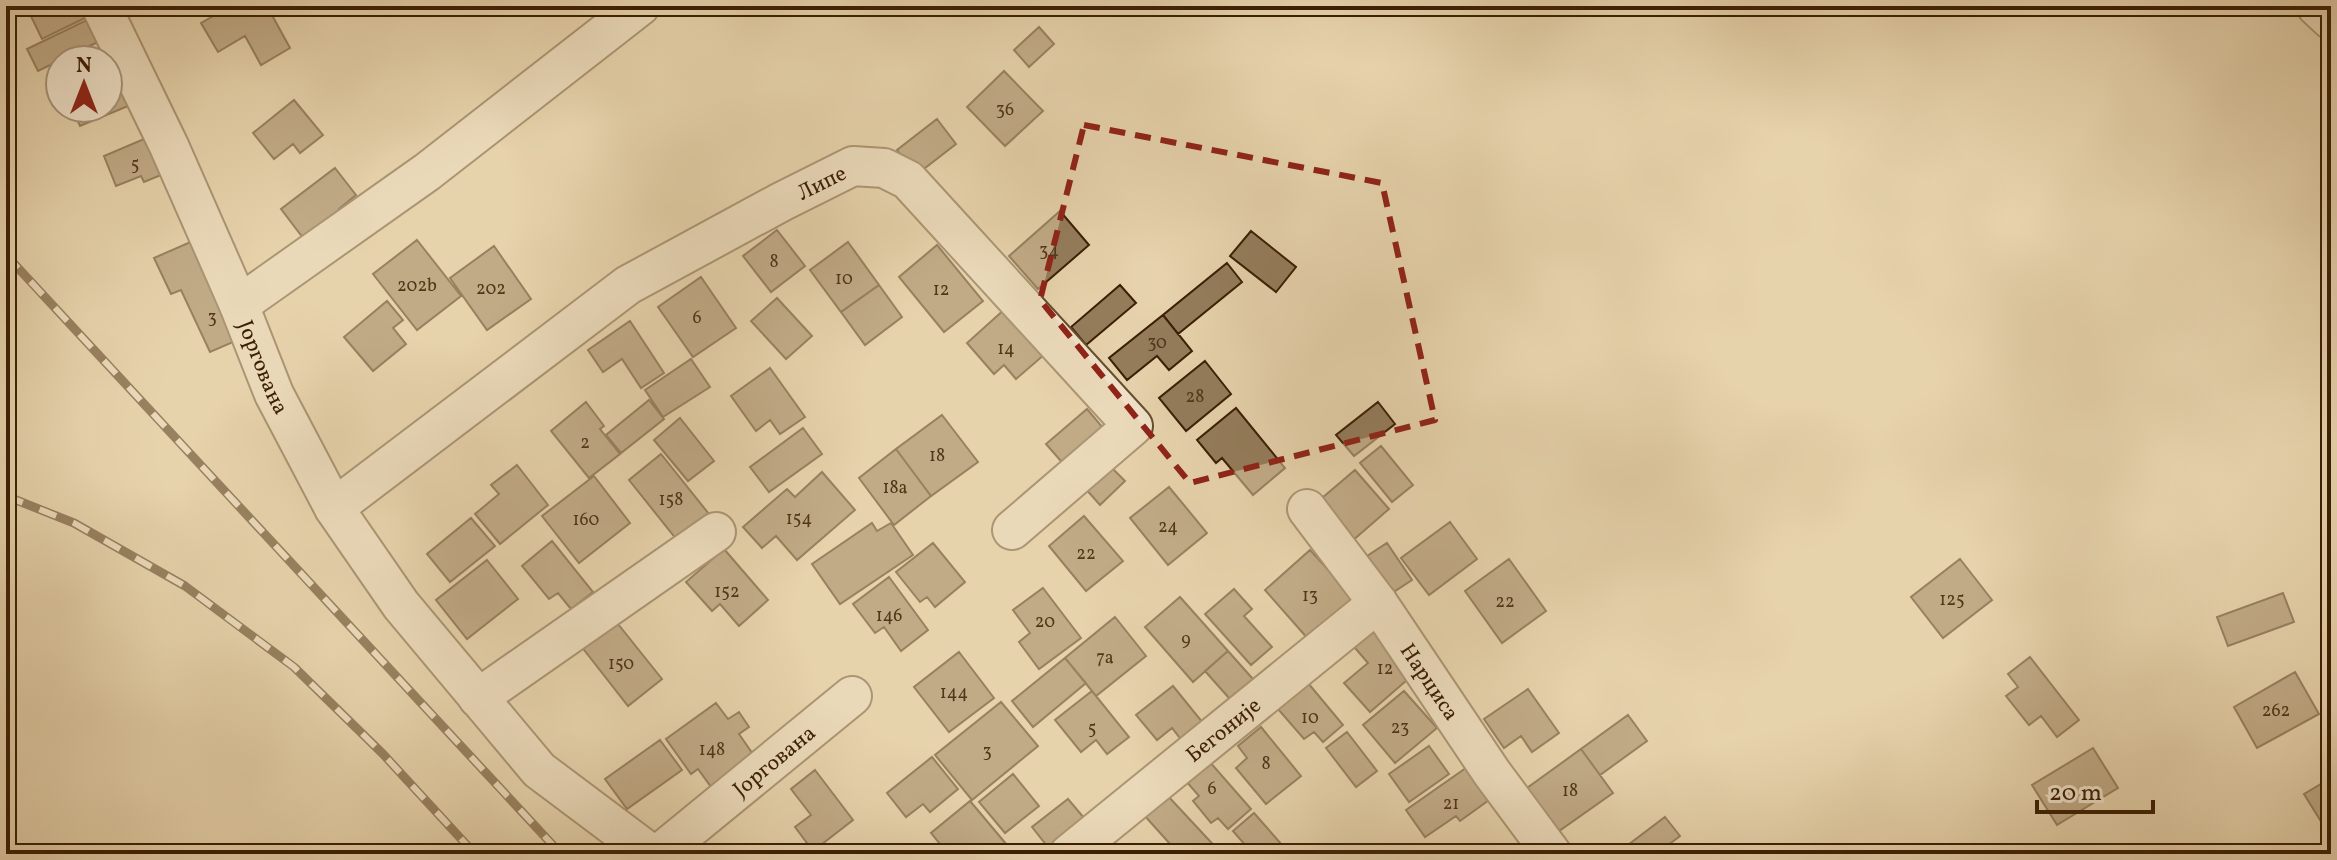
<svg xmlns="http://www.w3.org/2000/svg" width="2337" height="860" font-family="Vollkorn,serif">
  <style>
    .building { fill: #947c5b; stroke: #3b1f04; stroke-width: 2 }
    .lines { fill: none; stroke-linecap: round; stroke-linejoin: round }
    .minor-casing { stroke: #664c2e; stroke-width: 42 }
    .minor { stroke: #efe2c9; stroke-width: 38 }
    .rail-casing { stroke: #3b1f04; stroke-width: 9 }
    .rail { stroke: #efe2c9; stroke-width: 6; stroke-dasharray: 18; stroke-linecap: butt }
    .marked { fill: none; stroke: #8f2418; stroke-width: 6; stroke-dasharray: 16 10; stroke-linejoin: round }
    .labels { text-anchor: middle; stroke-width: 8; stroke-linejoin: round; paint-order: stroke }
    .number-label { font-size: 18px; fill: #51361a }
    .street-label { font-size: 22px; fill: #3b1f04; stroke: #efe2c9 }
  </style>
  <rect width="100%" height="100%" fill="#e6d2ac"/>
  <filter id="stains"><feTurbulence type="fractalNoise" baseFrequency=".0025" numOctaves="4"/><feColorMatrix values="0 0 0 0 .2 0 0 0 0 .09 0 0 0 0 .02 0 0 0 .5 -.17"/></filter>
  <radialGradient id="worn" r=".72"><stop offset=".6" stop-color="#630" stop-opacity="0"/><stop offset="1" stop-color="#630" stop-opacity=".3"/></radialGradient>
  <path class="building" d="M26 6H79L85 18 42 39Z
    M231 6H267L290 48 261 65 245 36 218 52 201 23Z
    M91 18 102 40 38 71 27 49Z
    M1039 27 1054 44 1029 67 1014 50Z
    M108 45 133 104 80 126 72 108H108V60H74Z
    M1004 71 1043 111 1005 146 967 107Z
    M294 100 323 135 300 153 293 144 274 159 253 133Z
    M937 119 956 144 916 175 897 150Z
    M151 136 166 173 144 182 141 176 116 186 104 156Z
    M335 168 356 195 339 209 346 218 310 247 281 209Z
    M1060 211 1089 245 1038 289 1009 256Z
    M777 230 805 266 771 292 743 256Z
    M1251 231 1296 267 1276 292 1230 256Z
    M195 240 240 339 210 352 181 290 171 294 154 258Z
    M417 240 461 296 417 330 373 274Z
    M848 242 879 285 841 312 810 270Z
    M937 245 983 301 944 332 899 277Z
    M494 246 531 299 487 330 450 278Z
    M1227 263 1242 282 1178 334 1163 315Z
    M701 277 736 328 693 357 658 307Z
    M879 285 902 317 865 345 841 312Z
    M1120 285 1136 303 1086 345 1071 327Z
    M777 298 812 336 786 359 751 321Z
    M387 301 403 320 393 328 406 344 373 371 344 337Z
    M1006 308 1045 354 1016 379 1004 365 994 374 967 343Z
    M1163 315 1192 351 1169 370 1157 356 1127 380 1109 358Z
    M630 321 664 373 641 388 622 359 603 372 588 350Z
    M691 359 710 387 663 417 645 390Z
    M1205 361 1231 394 1186 431 1159 398Z
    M770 368 805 417 780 434 770 420 756 431 731 396Z
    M649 400 664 419 621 453 606 435Z
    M586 402 604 426 600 429 620 454 589 478 551 431Z
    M1378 402 1395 424 1354 456 1336 435Z
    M1236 408 1285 468 1253 495 1222 458 1216 463 1197 440Z
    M1087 409 1109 435 1068 469 1046 444Z
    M942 415 978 462 931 496 896 449Z
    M680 418 714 461 688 481 654 440Z
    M803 428 822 454 769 492 750 467Z
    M1381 446 1413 485 1392 502 1360 463Z
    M896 449 931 496 894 525 859 478Z
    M661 454 713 519 681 545 629 480Z
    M1108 464 1125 481 1100 505 1084 487Z
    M517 465 548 505 500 544 475 514 499 494 491 485Z
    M1355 470 1389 509 1344 548 1309 509Z
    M822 472 855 510 797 560 776 536 762 548 743 527 787 489 795 497Z
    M594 476 630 523 579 563 542 516Z
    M1169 487 1207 533 1168 565 1130 518Z
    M1084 516 1123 561 1086 591 1049 546Z
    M471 518 495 546 450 582 427 554Z
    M1450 522 1477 559 1429 595 1401 558Z
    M872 523 877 531 891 523 913 555 840 604 812 564Z
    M552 541 593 592 571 609 558 593 549 599 522 566Z
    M933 543 965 582 935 607 927 597 920 602 896 572Z
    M1387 543 1412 580 1389 595 1364 558Z
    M724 549 768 600 739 626 720 604 712 611 686 582Z
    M1310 550 1355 599 1309 640 1265 590Z
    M1509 559 1546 611 1502 643 1465 591Z
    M1960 559 1992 600 1943 638 1911 597Z
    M487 560 518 599 467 639 436 600Z
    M889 577 928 630 901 651 884 627 875 633 853 604Z
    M1043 588 1081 638 1039 669 1019 642 1030 633 1013 610Z
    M1234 589 1252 609 1244 616 1272 647 1251 665 1205 614Z
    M2283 593 2294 622 2228 646 2217 617Z
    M1180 597 1228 651 1193 682 1145 627Z
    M1115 617 1146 656 1096 696 1065 658Z
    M614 619 662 679 628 706 581 646Z
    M1370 625 1414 674 1370 712 1344 683 1368 663 1350 642Z
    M1228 651 1260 687 1237 707 1205 671Z
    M959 652 994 698 949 732 914 687Z
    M2030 657 2079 720 2057 737 2041 716 2029 725 2006 696 2018 687 2008 674Z
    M1065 658 1086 683 1033 727 1012 701Z
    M2295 672 2319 714 2257 748 2234 707Z
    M1308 683 1343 725 1323 742 1314 732 1304 739 1277 708Z
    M1173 686 1212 734 1190 751 1172 728 1157 740 1136 715Z
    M1528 689 1559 733 1532 752 1521 736 1504 748 1484 719Z
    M1092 691 1129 737 1107 754 1096 740 1081 752 1055 720Z
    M1404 691 1437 728 1395 763 1363 725Z
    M1001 702 1038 746 972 800 935 755Z
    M716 703 728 719 739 712 749 727 739 734 757 760 714 791 698 769 691 774 666 739Z
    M1628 715 1647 741 1600 775 1581 749Z
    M1261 727 1301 776 1266 804 1236 768 1247 758 1238 746Z
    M1347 732 1377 771 1356 787 1326 748Z
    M660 740 682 770 627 809 605 779Z
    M1429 746 1449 774 1409 802 1389 774Z
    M2093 748 2118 788 2057 825 2032 785Z
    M1581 749 1613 793 1559 831 1527 788Z
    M932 757 958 789 930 812 923 804 906 817 887 793Z
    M1209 761 1251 809 1228 829 1218 818 1211 823 1193 801 1199 796 1186 781Z
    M1473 763 1496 795 1460 821 1456 816 1425 837 1406 810Z
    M815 770 853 820 813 851 795 827 811 815 791 789Z
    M1013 774 1039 806 1005 833 979 802Z
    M2331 778V836H2330L2304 794Z
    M1167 795 1222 854H1179L1144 815Z
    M1068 799 1095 831 1051 851 1032 827Z
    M970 801 1007 845 997 854H948L931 833Z
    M1254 813 1282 845 1272 854H1253L1233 831Z
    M1665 817 1680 836 1656 854H1616Z"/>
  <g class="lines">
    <g class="minor-casing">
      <g id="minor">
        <path id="s1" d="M101 6 169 146 239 305 274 394 334 508 401 605 539 770 651 854"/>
        <path d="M2316 6 2331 20"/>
        <path d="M239 305 427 172 640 6"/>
        <path id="s2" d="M334 508 628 285 781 202 853 166 884 168 908 180 1133 426 1012 530"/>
        <path id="s3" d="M1307 509 1378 603 1492 773 1552 854"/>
        <path d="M478 698 716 532"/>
        <path id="s4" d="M659 854 852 696"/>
        <path id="s5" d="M1069 854 1378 603"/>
      </g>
    </g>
    <use href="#minor" class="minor"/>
    <g class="rail-casing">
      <path id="rail" d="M6 255 561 854
        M6 496 74 523 185 586 294 667 383 754 475 854"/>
    </g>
    <use href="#rail" class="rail"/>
  </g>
  <path d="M0 0H2337V860H0ZM1084 125 1382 183 1435 420 1190 483 1040 300Z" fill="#e6d2ac" fill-opacity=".55" fill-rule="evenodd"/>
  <path class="marked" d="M1084 125 1382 183 1435 420 1190 483 1040 300Z"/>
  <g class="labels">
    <g class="number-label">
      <text x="1005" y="115">36</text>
      <text x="135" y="170">5</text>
      <text x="1049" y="256">34</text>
      <text x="774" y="267">8</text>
      <text x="844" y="284">10</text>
      <text x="417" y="291">202b</text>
      <text x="491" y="294">202</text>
      <text x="941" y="295">12</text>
      <text x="212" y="323">3</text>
      <text x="697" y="323">6</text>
      <text x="1157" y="348">30</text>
      <text x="1006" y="354">14</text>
      <text x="1195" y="402">28</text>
      <text x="585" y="448">2</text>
      <text x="937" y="461">18</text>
      <text x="895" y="493">18a</text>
      <text x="671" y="505">158</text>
      <text x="799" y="524">154</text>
      <text x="586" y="525">160</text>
      <text x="1168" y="532">24</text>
      <text x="1086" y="559">22</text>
      <text x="727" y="597">152</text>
      <text x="1310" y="601">13</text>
      <text x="1952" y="605">125</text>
      <text x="1505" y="607">22</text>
      <text x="889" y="621">146</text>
      <text x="1045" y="627">20</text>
      <text x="1186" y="645">9</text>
      <text x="1105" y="663">7a</text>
      <text x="621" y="669">150</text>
      <text x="1385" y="674">12</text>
      <text x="954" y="698">144</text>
      <text x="2276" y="716">262</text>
      <text x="1310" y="723">10</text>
      <text x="1400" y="733">23</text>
      <text x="1092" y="734">5</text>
      <text x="712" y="755">148</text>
      <text x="987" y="757">3</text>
      <text x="1266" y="769">8</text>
      <text x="1212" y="794">6</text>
      <text x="1570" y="796">18</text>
      <text x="1451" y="809">21</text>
    </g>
    <g class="street-label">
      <text dy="8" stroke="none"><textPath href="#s2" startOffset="588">Липе</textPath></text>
      <text dy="8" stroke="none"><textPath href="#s1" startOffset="396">Јоргована</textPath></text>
      <text dy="8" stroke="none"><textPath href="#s3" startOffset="212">Нарциса</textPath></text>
      <text dy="8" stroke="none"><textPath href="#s5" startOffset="198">Бегоније</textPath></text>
      <text dy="8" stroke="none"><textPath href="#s4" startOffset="148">Јоргована</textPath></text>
    </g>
  </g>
  <rect width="2337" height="860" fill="none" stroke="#e6d2ac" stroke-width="32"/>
  <rect x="8" y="8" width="2321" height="844" fill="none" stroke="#3b1f04" stroke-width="4"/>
  <rect x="16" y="16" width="2305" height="828" fill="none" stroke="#3b1f04" stroke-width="2"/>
  <g transform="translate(84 84)"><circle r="38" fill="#efe2c9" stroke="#a7947a" stroke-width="2"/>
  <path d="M0-6L14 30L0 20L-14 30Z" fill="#8f2418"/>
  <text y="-12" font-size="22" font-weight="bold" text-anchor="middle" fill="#3b1f04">N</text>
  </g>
  <path d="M2037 800v12h116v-12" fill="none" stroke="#3b1f04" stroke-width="4"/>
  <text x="2049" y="800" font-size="24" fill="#3b1f04" stroke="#efe2c9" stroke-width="6" paint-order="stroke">20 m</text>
  <rect width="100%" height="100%" filter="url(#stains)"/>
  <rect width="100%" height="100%" fill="url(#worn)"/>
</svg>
